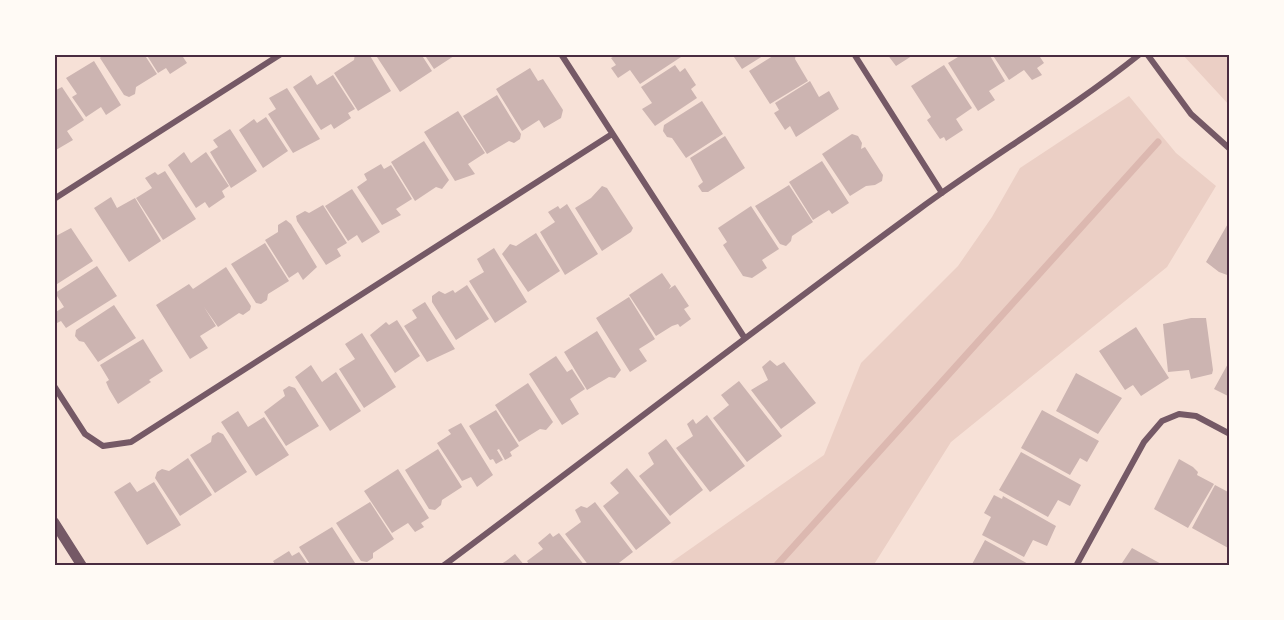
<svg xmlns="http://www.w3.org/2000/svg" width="1284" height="620" font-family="'Noto Sans',sans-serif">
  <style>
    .green { fill: #ebcfc5 }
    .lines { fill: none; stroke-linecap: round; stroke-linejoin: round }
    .stream { stroke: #dcb8b0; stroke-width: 7 }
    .building { fill: #ccb4b1 }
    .minor { stroke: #755966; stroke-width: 6 }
    .tertiary { stroke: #755966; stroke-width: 10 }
    .neatline { fill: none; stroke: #4a2c40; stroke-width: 2 }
  </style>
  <rect width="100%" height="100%" fill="#f7e1d7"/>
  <path class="green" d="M1182 54H1230V106Z
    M1129 96 1176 153 1216 186 1167 267 951 442 873 566H666L824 455 861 363 958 266 992 217 1020 168Z"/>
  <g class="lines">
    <path class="stream" d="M776 566 1158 142"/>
  </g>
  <path class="building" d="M103 54H144L157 74 136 87 135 94 129 97 124 95 100 58Z
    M146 54H181L187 63 170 74 166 68 158 73Z
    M355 54H369L391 91 358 111 334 73 354 60Z
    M375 54H421L432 71 400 92Z
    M424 54H457L434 69Z
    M618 54H679L681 57 640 84 630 70 618 78 611 68 616 65 611 58Z
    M732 54H766L742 69Z
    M776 54H796L795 59 808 81 770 104 749 71Z
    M887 54H915L896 66Z
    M963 54H989L1005 81 989 91 995 100 978 111 948 63Z
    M992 54H1038L1044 63 1037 68 1042 75 1032 80 1024 70 1009 80Z
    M94 61 121 105 106 115 101 107 86 117 72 97 77 94 66 78Z
    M675 65 680 72 685 68 696 85 691 89 697 98 655 126 642 109 652 103 641 87Z
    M944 65 972 108 956 119 963 130 946 141 944 137 940 139 927 120 931 117 911 86Z
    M530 68 538 81 543 79 563 110 561 118 544 128 539 120 522 131 496 89Z
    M311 75 317 85 333 75 355 109 348 113 351 118 334 129 331 124 321 130 293 87Z
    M810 81 819 97 829 91 839 109 796 137 790 126 785 130 774 113 779 110 775 103Z
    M62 87 84 120 67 131 73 140 56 150 54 91Z
    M287 88 320 139 293 153 268 114 276 109 269 98Z
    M497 95 521 134 520 139 514 143 509 141 487 154 463 116Z
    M702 101 723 134 686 158 672 138 667 137 663 131 664 125Z
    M458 111 485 153 468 164 475 174 455 181 424 132Z
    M266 117 288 151 263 168 239 130 254 119 257 123Z
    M230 129 257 171 231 188 210 152 218 147 213 140Z
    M852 134 858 136 862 143 861 149 865 147 883 175 882 181 875 185 866 186 850 196 822 154Z
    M725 136 745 168 708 192H702L698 186 703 182 690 158Z
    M424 141 449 180 442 189 436 187 415 201 391 162Z
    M184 152 191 163 206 152 229 186 222 191 225 197 209 208 205 202 196 208 168 165Z
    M822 161 849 203 832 214 829 210 813 220 789 182Z
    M381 164 384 169 391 165 412 199 396 209 401 215 382 225 357 187 367 180 364 174Z
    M165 171 196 219 163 240 136 198 152 188 145 178 155 172 158 175Z
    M789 185 813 222 792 236 791 241 786 246 780 244 755 206Z
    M602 186 607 188 633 228 631 232 602 251 575 208 591 198Z
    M352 189 380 232 362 243 357 235 348 241 325 206Z
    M111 197 117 208 135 198 161 241 129 262 94 208Z
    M567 204 598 254 565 275 540 232 555 222 548 212 558 206 560 209Z
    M323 205 347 243 337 249 341 256 326 265 297 221 296 216 305 211 309 213Z
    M751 206 779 249 762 260 767 268 752 278 743 276 723 245 727 242 718 228Z
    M286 220 291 224 317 267 303 280 298 272 289 278 265 240 278 232V225Z
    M1230 220V276L1219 272 1206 262Z
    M71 228 93 261 54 286V237Z
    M536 233 560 271 528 292 502 254 510 244 516 246Z
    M265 243 289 281 268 294 267 300 261 304 256 303 231 264Z
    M494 248 527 302 495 323 469 281 484 272 477 259Z
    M97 266 117 296 66 328 61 321 57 323 54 313 64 307 55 293Z
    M226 267 251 306 250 310 243 315 239 313 218 327 204 307 216 326 200 336 208 348 190 359 156 305 189 284 193 289Z
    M662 273 671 286 669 289 675 285 689 306 684 309 691 319 680 327 678 324 672 326 656 336 629 295Z
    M467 285 489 319 456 340 432 302V296L439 291 445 294 453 290 455 293Z
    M629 297 655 339 639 349 647 361 630 372 596 318Z
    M425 302 455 349 427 362 404 326 417 318 412 310Z
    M114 305 136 338 98 362 84 342 79 341 75 336 76 330Z
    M1191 318H1206L1213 370 1212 374 1191 379 1189 370 1168 372 1163 324Z
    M397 320 420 356 395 373 370 335 386 322 389 325Z
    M1136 327 1169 378 1141 396 1133 385 1125 390 1099 351Z
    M597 331 621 370 615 378 609 377 587 390 564 352Z
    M362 333 396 387 364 408 339 369 355 359 345 344Z
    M143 339 163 371 149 380 151 382 118 404 109 389 106 382 109 380 100 365Z
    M556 356 567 372 572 369 585 389 570 399 579 414 562 425 529 374Z
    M770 360 777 366 784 362 816 403 781 429 751 390 768 380 762 367Z
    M1230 360V397L1214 389Z
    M311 365 322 382 336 372 361 411 330 431 295 377Z
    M1076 373 1122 398 1098 434 1056 411Z
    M739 381 782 436 747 462 713 418 729 405 721 395Z
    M528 383 553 422 546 430 540 429 519 442 495 405Z
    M289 386 295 388 319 426 286 446 264 412 285 396 283 390Z
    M496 410 519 446 510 452 512 456 505 460 499 449 497 450 503 460 496 464 493 459 490 460 469 426Z
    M1042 410 1099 441 1087 462 1080 458 1070 475 1021 448Z
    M238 411 248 427 264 417 289 455 256 476 221 422Z
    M707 415 745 466 710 492 676 448 693 436 687 424 693 419 696 424Z
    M461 423 493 475 477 487 471 477 462 481 437 443 451 434 448 430Z
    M218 432 223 434 247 472 215 493 190 455 211 442 212 436Z
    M666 439 703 490 670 516 639 476 654 464 648 453Z
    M438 449 462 487 442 500 441 505 435 510 429 509 405 470Z
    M1021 452 1081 485 1070 506 1058 500 1048 517 999 490Z
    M188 458 212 495 180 516 155 478 157 472 162 469 169 471Z
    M1179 459 1193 467 1198 472 1197 475 1214 484 1188 528 1154 509Z
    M627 468 671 523 636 550 603 506 619 493 610 483Z
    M398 469 429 518 421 523 424 527 415 532 408 523 392 533 364 491Z
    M130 482 137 492 154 482 181 525 147 545 114 492Z
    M1215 485 1230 493V549L1192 528Z
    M994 495 1002 499 1003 496 1056 526 1047 546 1033 540 1024 557 982 535 991 517 984 513Z
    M370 502 394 539 373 553V558L367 562 361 561 336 523Z
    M595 502 633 552 615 566H589L565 534 581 522 575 510 581 506 587 508Z
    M332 527 357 566H311L299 547Z
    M550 533 553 537 559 533 585 566H530L527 561 543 549 538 543Z
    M985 540 1032 566H971Z
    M1132 548 1165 566H1120Z
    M289 551 292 556 299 552 309 566H276L273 561Z
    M515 554 525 566H498L506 561Z"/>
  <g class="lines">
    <path class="minor" d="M561 54 744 337
      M854 54 942 193
      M1147 54 1191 114 1230 149
      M54 199 281 54
      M54 386 85 434 103 446 131 442 612 134
      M443 566C601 448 758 327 918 210 990 157 1069 111 1140 54
      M1076 566 1144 442 1162 421 1179 414 1196 416 1230 434"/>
    <path class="tertiary" d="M54 522 82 566"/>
  </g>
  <rect width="1284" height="620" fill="none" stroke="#fffaf5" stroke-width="111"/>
  <rect x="56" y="56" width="1172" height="508" class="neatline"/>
</svg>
